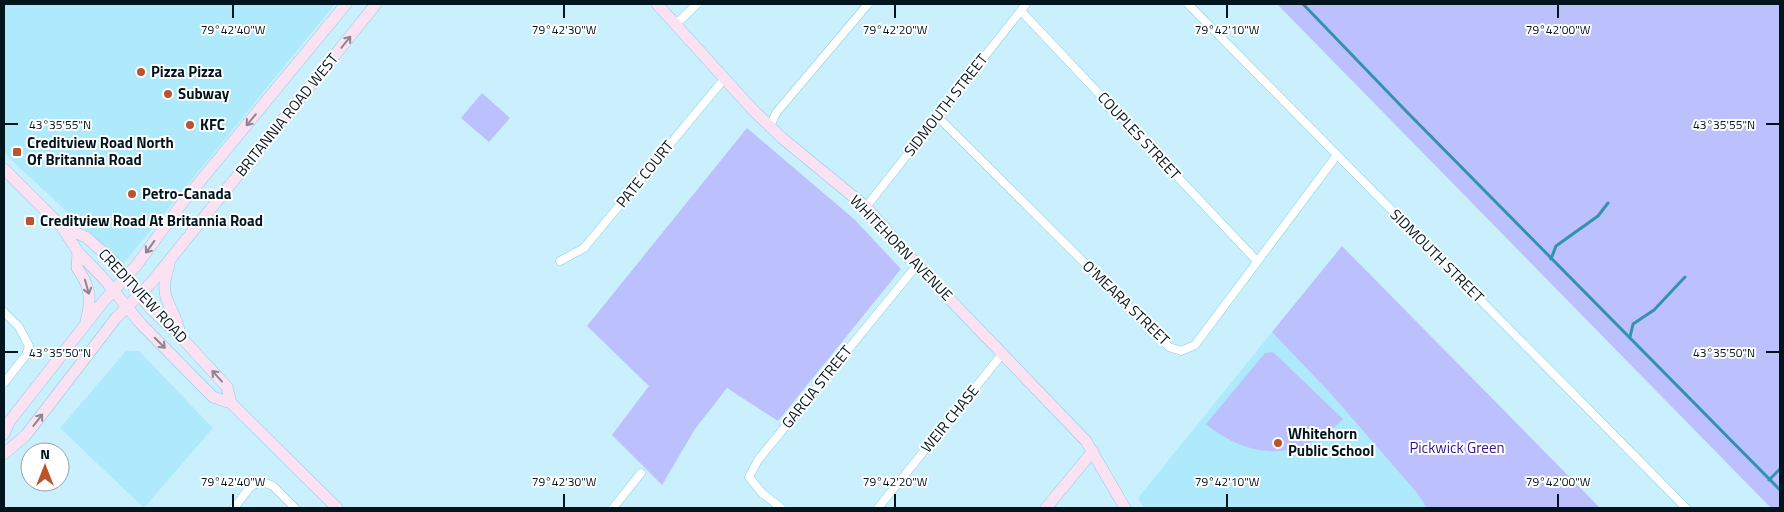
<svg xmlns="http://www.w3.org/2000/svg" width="1784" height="512" font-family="'Titillium Web',sans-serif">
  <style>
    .built { fill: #aee9fc }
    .green { fill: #bcc1fe }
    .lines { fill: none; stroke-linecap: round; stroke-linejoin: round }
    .stream { stroke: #3292af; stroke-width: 3 }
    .street-casing { stroke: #8dcde2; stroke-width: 9 }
    .secondary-casing { stroke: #8dcde2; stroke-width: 12 }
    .street { stroke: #fff; stroke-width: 8 }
    .secondary { stroke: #fae2f2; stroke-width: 11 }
    .oneway { stroke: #8a8692 }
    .ticks { fill: none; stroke: #00151d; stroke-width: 2 }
    .poi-dot { fill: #bb542c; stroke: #fff; stroke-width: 2 }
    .labels { text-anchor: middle; stroke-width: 4; stroke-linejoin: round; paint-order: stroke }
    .poi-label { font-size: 15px; font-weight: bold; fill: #00151d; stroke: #fff; text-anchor: start }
    .street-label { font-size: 15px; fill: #00151d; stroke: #fff }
    .park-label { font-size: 15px; fill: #311892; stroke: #fff }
    .ticks-label { font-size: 12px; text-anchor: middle; fill: #00151d; stroke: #fff; stroke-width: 4; stroke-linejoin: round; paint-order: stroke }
  </style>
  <rect width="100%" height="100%" fill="#caf0fd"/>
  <path class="built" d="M4 4H335L123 264 4 153Z
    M1272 332 1331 394 1417 493 1427 508H1144L1138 498Z
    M126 351H139L213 428 144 508 60 428Z"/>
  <path class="green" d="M1277 4H1780V508H1771Z
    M482 93 510 118 489 142 461 118Z
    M747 128 854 219 901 269 778 421 727 388 695 429 662 485 612 435 649 386 587 326Z
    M1342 246 1600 508H1427L1417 493 1331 394 1272 332Z
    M1273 352 1343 419C1302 461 1250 461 1206 424L1265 353Z"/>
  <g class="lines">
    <path class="stream" d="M1303 4 1405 110 1780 490
      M1551 259 1556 246 1598 216 1608 203
      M1630 337 1633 324 1654 310 1685 277
      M1769 480 1780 469"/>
    <g class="street-casing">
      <path id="street" d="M1188 4 1686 508
        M1021 11 1257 261
        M676 24 697 4
        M937 116 1169 347 1181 351 1195 345 1337 155
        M770 126 776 113 868 4
        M866 207 1026 4
        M560 261 584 248 724 79
        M4 312 19 327 29 346 26 355 4 383
        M234 508 250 487 261 481 273 486 295 508
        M613 508 641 473
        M781 508 762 493 749 477 758 460 917 265
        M878 508 1003 353"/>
    </g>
    <g class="secondary-casing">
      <path id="secondary" d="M657 4 753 110 782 138 866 207 917 265 1086 441 1125 508
        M4 169 62 227 78 252 104 279 141 324 213 397 231 403 337 508
        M62 227 86 237 114 262 151 309 180 336 227 387 231 403
        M78 252 77 268C90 285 92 300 86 321
        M169 265C156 303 176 304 180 336
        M4 434 9 422 103 302 136 266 183 202 346 4
        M4 454 26 435 116 318 151 283 376 4
        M1046 508 1093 451"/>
    </g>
    <use href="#street" class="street"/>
    <use href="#secondary" class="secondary"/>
  </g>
  <defs><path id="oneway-shaft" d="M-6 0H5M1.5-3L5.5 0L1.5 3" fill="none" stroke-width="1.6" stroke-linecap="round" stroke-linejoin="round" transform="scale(1.25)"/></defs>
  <g class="oneway">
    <use href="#oneway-shaft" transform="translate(346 42) rotate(-51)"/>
    <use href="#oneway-shaft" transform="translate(251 120) rotate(130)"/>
    <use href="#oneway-shaft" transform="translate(150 247) rotate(126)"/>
    <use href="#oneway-shaft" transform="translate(87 287) rotate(74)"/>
    <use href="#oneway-shaft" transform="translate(160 343) rotate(45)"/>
    <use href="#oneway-shaft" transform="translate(217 376) rotate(-132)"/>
    <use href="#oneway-shaft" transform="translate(38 420) rotate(-52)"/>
  </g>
  <path class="ticks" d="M233 5V18M564 5V18M895 5V18M1227 5V18M1558 5V18M5 124H18M1766 124H1779M5 352H18M1766 352H1779M233 494V507M564 494V507M895 494V507M1227 494V507M1558 494V507"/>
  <g class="poi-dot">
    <circle cx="141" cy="72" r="5"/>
    <circle cx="168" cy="94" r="5"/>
    <circle cx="190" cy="125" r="5"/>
    <rect x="12" y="147" width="10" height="10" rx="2.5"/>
    <circle cx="132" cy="194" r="5"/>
    <rect x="25" y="216" width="10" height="10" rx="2.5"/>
    <circle cx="1278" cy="443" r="5"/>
  </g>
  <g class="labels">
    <g class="poi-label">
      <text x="151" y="77">Pizza Pizza</text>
      <text x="178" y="99">Subway</text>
      <text x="200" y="130">KFC</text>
      <text x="27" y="148">Creditview Road North<tspan x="27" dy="17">Of Britannia Road</tspan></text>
      <text x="142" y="199">Petro-Canada</text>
      <text x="40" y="226">Creditview Road At Britannia Road</text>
      <text x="1288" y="439">Whitehorn<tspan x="1288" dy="17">Public School</tspan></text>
    </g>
    <g class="street-label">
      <text transform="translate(946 105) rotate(-52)" y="5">SIDMOUTH STREET</text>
      <text transform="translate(287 115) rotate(-51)" y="5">BRITANNIA ROAD WEST</text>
      <text transform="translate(1139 136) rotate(47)" y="5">COUPLES STREET</text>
      <text transform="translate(645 174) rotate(-51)" y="5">PATE COURT</text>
      <text transform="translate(901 248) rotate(46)" y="5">WHITEHORN AVENUE</text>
      <text transform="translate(1437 256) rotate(45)" y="5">SIDMOUTH STREET</text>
      <text transform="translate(143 296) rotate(47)" y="5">CREDITVIEW ROAD</text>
      <text transform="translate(1126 303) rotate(44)" y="5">O'MEARA STREET</text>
      <text transform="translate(817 387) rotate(-51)" y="5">GARCIA STREET</text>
      <text transform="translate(950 419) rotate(-51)" y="5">WEIR CHASE</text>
    </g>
    <g class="park-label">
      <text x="1457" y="453">Pickwick Green</text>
    </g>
  </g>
  <g class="ticks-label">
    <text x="233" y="34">79°42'40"W</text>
    <text x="564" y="34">79°42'30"W</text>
    <text x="895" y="34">79°42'20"W</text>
    <text x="1227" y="34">79°42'10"W</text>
    <text x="1558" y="34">79°42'00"W</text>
    <text x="60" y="129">43°35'55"N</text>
    <text x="1724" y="129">43°35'55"N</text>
    <text x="60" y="357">43°35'50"N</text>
    <text x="1724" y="357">43°35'50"N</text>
    <text x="233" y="486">79°42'40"W</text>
    <text x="564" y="486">79°42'30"W</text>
    <text x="895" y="486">79°42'20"W</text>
    <text x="1227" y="486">79°42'10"W</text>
    <text x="1558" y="486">79°42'00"W</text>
  </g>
  <rect width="1784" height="512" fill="none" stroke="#00151d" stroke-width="10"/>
  <g transform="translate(45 467)"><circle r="24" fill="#ffffff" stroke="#99a1a5"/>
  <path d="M0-4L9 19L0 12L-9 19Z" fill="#bb542c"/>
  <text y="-8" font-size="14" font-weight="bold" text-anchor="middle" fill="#00151d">N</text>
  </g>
</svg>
